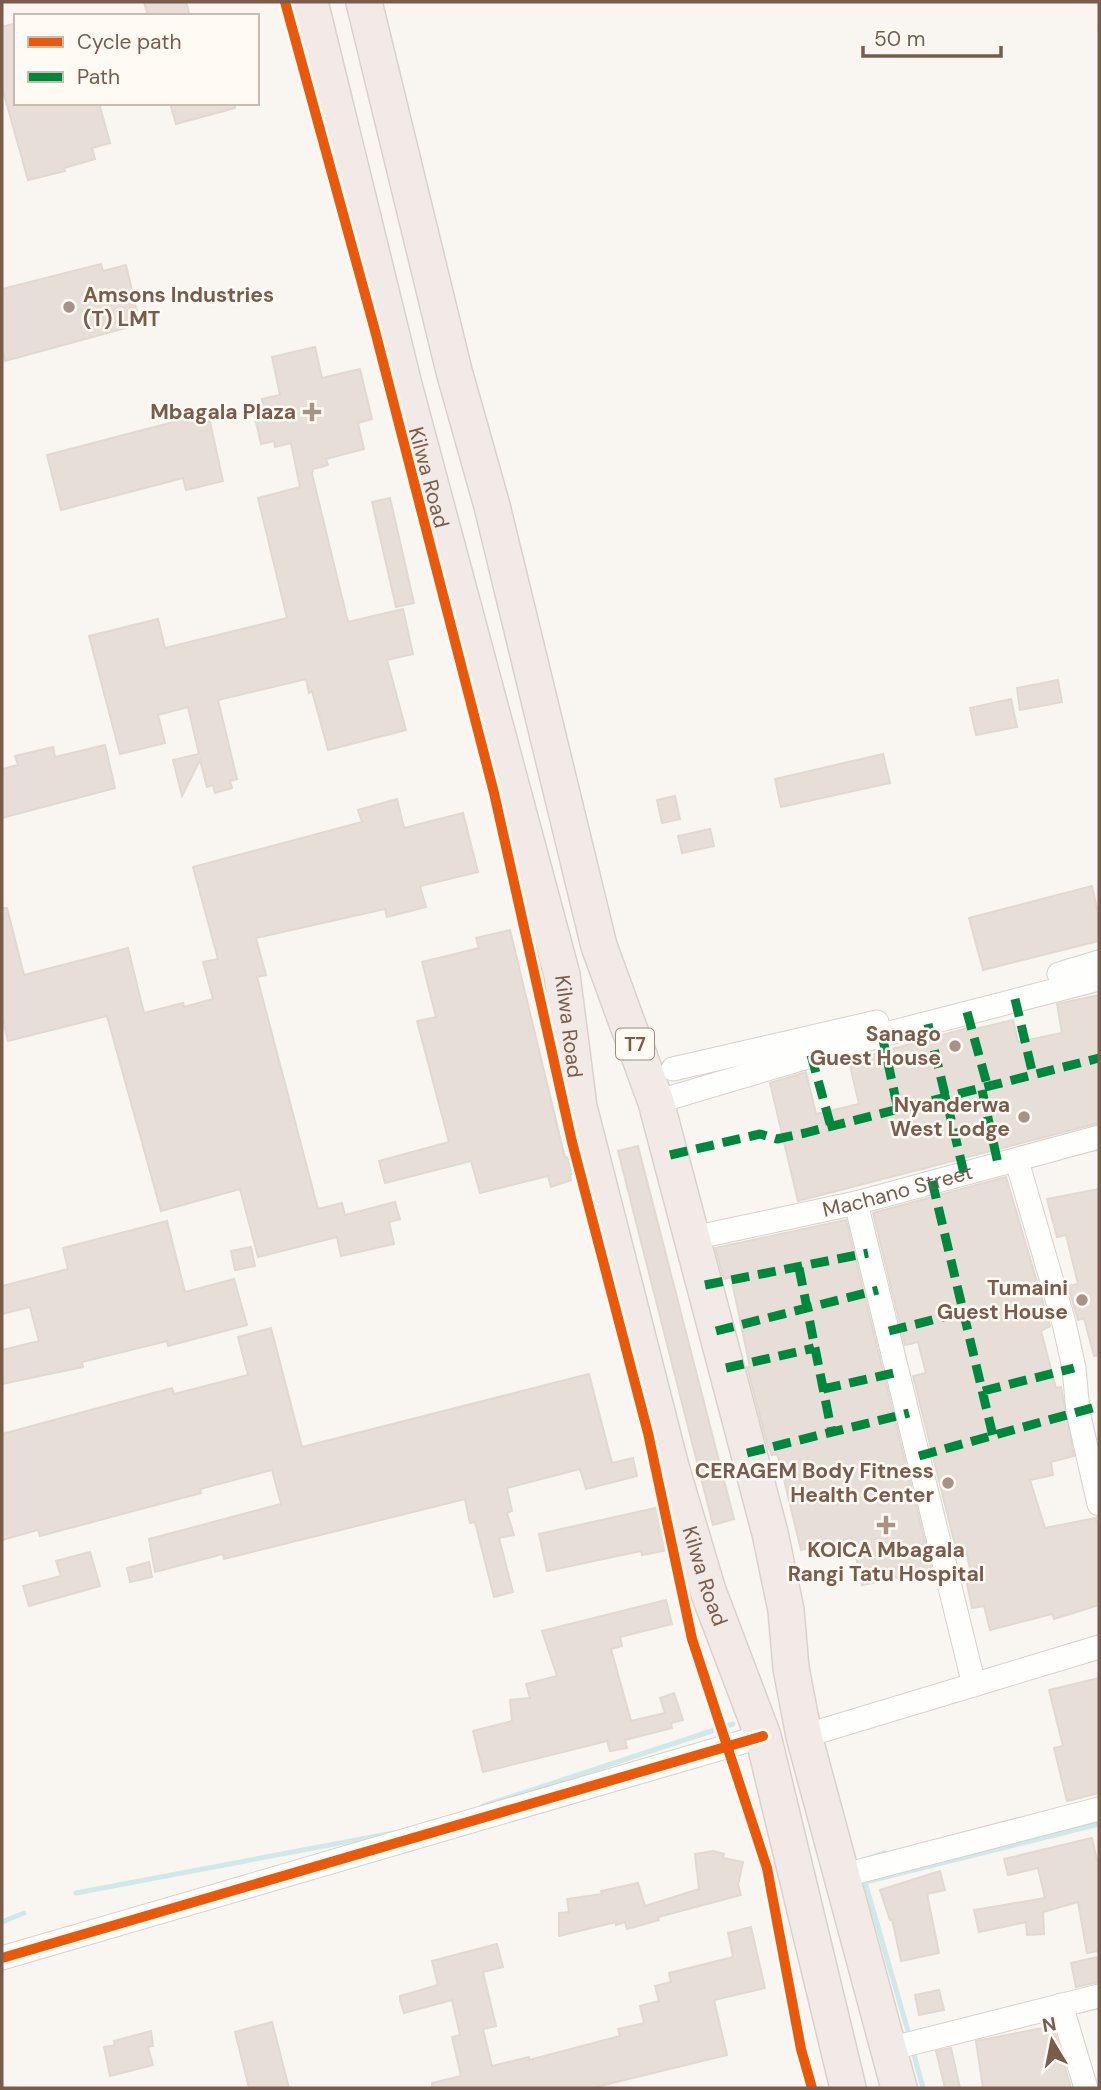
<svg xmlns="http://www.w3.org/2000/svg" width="1101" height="2090" font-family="'DM Sans',sans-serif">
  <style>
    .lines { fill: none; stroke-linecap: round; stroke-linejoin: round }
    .stream { stroke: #d0e8ea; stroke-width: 5 }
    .building { fill: #e6ded7; stroke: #e2d8d2; stroke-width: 2 }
    .minor-casing { stroke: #d7d1cb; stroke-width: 25 }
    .highway-casing { stroke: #dad1cc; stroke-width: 38 }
    .minor { stroke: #fefefd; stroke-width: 23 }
    .highway { stroke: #f2eae7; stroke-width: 35 }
    .quiet { stroke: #00873e; stroke-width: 9; stroke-dasharray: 18 9; stroke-linecap: butt }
    .cycleway-casing { stroke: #fffaf3; stroke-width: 15 }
    .cycleway { stroke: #e8590c; stroke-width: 10 }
    .poi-dot { fill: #a69286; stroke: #fffaf3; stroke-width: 2.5 }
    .labels { text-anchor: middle; stroke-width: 5; stroke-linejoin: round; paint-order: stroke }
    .shield { fill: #fffaf3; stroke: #a28b7f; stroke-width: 2 }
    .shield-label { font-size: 19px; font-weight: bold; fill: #7a5c4d }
    .poi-label { font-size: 21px; font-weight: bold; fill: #7a5c4d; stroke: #fffaf3; text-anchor: end }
    .street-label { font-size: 21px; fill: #7a5c4d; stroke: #fffaf3 }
  </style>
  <rect width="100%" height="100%" fill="#f9f5f0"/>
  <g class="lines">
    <path class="stream" d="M483 1806 733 1724
      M860 1861 885 1853
      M76 1893 393 1833
      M2 1922 24 1913
      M910 2038 865 1882 1099 1824
      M913 2051 923 2088"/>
  </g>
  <path class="building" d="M144 2H186L190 16H148Z
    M16 23V103H99L110 143 92 148 95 159 64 168 65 171 28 180 2 87V27Z
    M170 103H234L235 108 176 124Z
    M101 264 103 271 126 265 140 324 5 361 2 348V289Z
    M315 347 322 378 360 369 372 419 358 423 364 449 326 459 328 465 313 469 312 474 348 622 403 609 413 654 387 660 406 730 328 750 312 691 309 693 306 679 218 700 237 779 230 781 232 788 215 793 213 785 207 787 200 760 182 796 173 760 199 754 188 707 158 715 165 743 120 754 89 636 158 619 165 648 287 618 258 498 300 487 291 443 275 447 274 441 261 444 252 405 263 403 262 399 280 395 272 357Z
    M208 413 223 481 186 490 183 478 61 510 47 455Z
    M390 498 414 603 396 607 372 502Z
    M1058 680 1062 702 1020 710 1017 688Z
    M1011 699 1017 727 976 735 970 708Z
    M105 745 115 788 2 818V769L18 765 15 756 53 747 55 757Z
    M883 754 890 783 781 807 775 779Z
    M675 796 680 819 662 823 657 800Z
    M397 799 404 828 463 813 478 872 420 886 426 907 387 917 385 909 256 938 266 975 257 977 318 1209 342 1203 345 1215 395 1202 400 1219 389 1222 394 1244 341 1256 337 1237 258 1257 240 1189 161 1211 107 1016 8 1041 2 1016V908H7L24 975 128 948 144 1013 183 1003 184 1007 213 999 203 962 218 959 193 867 362 822 358 810Z
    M710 829 714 846 682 853 678 836Z
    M1092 886 1099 918V941L983 970 969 918Z
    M510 930 565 1158 568 1157 572 1174H570L571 1180 551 1187 548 1176 480 1193 471 1161 385 1183 379 1161 449 1142 417 1021 436 1017 422 962 479 948 476 938Z
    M1099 995V1123L798 1201 770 1083 806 1072 816 1114 859 1104 849 1061 967 1028V1031L1013 1020 1018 1042 1062 1033 1057 1004Z
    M638 1146 734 1519 713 1525 618 1151Z
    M1006 1177 1050 1326 1041 1331 1056 1388 1061 1387 1074 1456 1051 1462 1053 1475 1030 1480 1045 1528 1096 1518 1099 1532V1605L1054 1619 1052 1614 990 1630 984 1606 972 1608 966 1579 972 1578 965 1546 956 1549 913 1376 926 1373 918 1342 905 1345 873 1213Z
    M1099 1189V1355L1094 1356 1084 1318 1078 1320 1068 1286 1078 1284 1066 1235 1057 1237 1047 1199Z
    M846 1220 932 1571 862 1585 852 1538 801 1550 780 1463 777 1454 772 1455 768 1447 747 1367H750L731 1277 724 1279 715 1248Z
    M167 1221 185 1292 234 1279 247 1325 168 1346 167 1341 82 1362 83 1367 2 1384V1350L39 1341 30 1307 2 1314V1286L68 1269 63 1248Z
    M251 1247 255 1266 235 1270 231 1251Z
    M271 1328 302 1447 589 1374 612 1463 633 1458 637 1476 586 1489 580 1469 507 1488 512 1511 507 1513 514 1535 499 1538 513 1592 494 1597 475 1522 470 1523 465 1499 224 1559 223 1554 155 1572 149 1539 281 1504 272 1470 200 1489 201 1493 40 1536 38 1530 2 1540V1434L172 1388 174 1394 248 1375 238 1337Z
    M660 1507 668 1550 642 1555 641 1551 547 1571 539 1534Z
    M90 1552 100 1586 29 1606 23 1586 61 1576 56 1561Z
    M149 1562 152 1577 130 1582 127 1568Z
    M666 1600 672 1624 620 1637 622 1646 611 1649 631 1721 665 1713 660 1698 674 1693 683 1720 671 1723 672 1728 625 1740 627 1748 610 1751 607 1741 483 1772 473 1731 512 1721 510 1700 530 1698 526 1684 557 1676 542 1631Z
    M1099 1678V1793L1067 1801 1054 1748 1063 1746 1049 1690Z
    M1092 1838 1099 1869V1951L1087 1953 1078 1902 1043 1912 1044 1934 1027 1935 1026 1922 979 1932 974 1910 1045 1898 1038 1868 1008 1875 1004 1859Z
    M713 1851 724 1854 723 1858 743 1862 738 1885 741 1895 658 1917 659 1920 627 1929 625 1922 616 1925V1922L559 1936V1913L569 1912 567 1899 602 1894 601 1891 638 1883 645 1906 677 1896 699 1889 695 1854Z
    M940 1871 945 1890 927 1894 939 1953 901 1961 892 1919 890 1920 880 1890Z
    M751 1927 765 1988 714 2000 727 2055 592 2088H432V2083L461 2076 452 2037 460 2035 452 2000 404 2013 400 2000V1996L438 1985 432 1961 497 1944 503 1967 483 1972 496 2026 483 2029 492 2066 529 2057V2060L620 2036 618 2029 644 2023 640 2006 659 2001 655 1986 671 1982 669 1973 733 1957 728 1933Z
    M1097 1957 1099 1982 1076 1987 1071 1963Z
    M939 1990 944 2010 919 2015 915 1995Z
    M272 2022 289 2088H249L235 2032Z
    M1053 2026 1071 2088H983L976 2041Z
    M151 2031 153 2046 148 2047 153 2065 110 2076 104 2047 115 2045 114 2041Z
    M951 2048 960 2088H945L936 2051Z"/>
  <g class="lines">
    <g class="minor-casing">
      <g id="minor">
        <path d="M1059 974 1099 962"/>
        <path d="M673 1069 877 1022"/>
        <path d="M656 1102 882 1035 1099 979"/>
        <path d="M1017 1161 1064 1323 1074 1368 1078 1412 1099 1504"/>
        <path d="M856 1203 974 1685"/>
        <path id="s1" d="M693 1238 856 1203 1099 1137"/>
        <path d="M804 1736 1099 1647"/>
        <path d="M841 1876 1099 1809"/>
        <path d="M2 1958 763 1736"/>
        <path d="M1061 2005 1086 2088"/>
        <path d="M889 2049 1099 1996"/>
      </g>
    </g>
    <g class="highway-casing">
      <g id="highway">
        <path id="s2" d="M310 2 404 385 562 975 579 1107 671 1467 708 1591 763 1736 848 2088"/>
        <path d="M364 2 454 371 492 506 599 946 656 1102 770 1533 786 1610 791 1668 804 1736 899 2088"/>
      </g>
    </g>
    <use href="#minor" class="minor"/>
    <use href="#highway" class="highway"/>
    <path class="quiet" d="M1015 999 1033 1075
      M967 1012 988 1088
      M928 1024 964 1173
      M882 1035 898 1110
      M811 1055 831 1127
      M982 1090 998 1164
      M670 1155 760 1134 777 1139 805 1133 1099 1058
      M932 1181 993 1436
      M799 1268 832 1433
      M705 1285 868 1253
      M716 1331 878 1290
      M889 1331 964 1312
      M726 1368 814 1348
      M823 1389 898 1372
      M983 1391 1074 1368
      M747 1453 909 1413
      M919 1456 1099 1406"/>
    <g class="cycleway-casing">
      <path id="cycleway" d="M285 2 374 327 494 793 572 1142 648 1433 692 1639 767 1868 801 2049 812 2088
        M2 1958 763 1736"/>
    </g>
    <use href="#cycleway" class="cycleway"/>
  </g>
  <g class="poi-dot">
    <circle cx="69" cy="307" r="7"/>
    <path d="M308.5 401.5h7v7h7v7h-7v7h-7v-7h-7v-7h7z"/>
    <circle cx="955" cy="1046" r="7"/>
    <circle cx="1024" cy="1117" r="7"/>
    <circle cx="1082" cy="1300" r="7"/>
    <circle cx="948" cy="1483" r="7"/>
    <path d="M882.5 1514.5h7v7h7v7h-7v7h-7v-7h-7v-7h7z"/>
  </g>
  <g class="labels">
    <rect class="shield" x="616" y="1028.5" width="38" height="31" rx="5"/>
    <g class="shield-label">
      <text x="635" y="1051">T7</text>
    </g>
    <g class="poi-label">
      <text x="83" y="302" text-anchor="start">Amsons Industries<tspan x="83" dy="24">(T) LMT</tspan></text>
      <text x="296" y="419">Mbagala Plaza</text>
      <text x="941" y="1041">Sanago<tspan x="941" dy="24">Guest House</tspan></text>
      <text x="1010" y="1112">Nyanderwa<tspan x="1010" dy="24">West Lodge</tspan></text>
      <text x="1068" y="1295">Tumaini<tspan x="1068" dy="24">Guest House</tspan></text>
      <text x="934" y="1478">CERAGEM Body Fitness<tspan x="934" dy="24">Health Center</tspan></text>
      <text x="886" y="1557" text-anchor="middle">KOICA Mbagala<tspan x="886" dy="24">Rangi Tatu Hospital</tspan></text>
    </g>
    <g class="street-label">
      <text dy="7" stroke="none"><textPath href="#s2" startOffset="490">Kilwa Road</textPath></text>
      <text dy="7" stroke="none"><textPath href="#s2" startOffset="1057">Kilwa Road</textPath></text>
      <text dy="7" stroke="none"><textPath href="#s1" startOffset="210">Machano Street</textPath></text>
      <text dy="7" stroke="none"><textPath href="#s2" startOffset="1624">Kilwa Road</textPath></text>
    </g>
  </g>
  <rect width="1101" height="2090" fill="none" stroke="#7a5c4d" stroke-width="7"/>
  <rect x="14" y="14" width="245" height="91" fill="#fffaf3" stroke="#cabbb1" stroke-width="2"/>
  <rect x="28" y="37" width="35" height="10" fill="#e8590c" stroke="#cabbb1" stroke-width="2"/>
  <text x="77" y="49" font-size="21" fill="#7a5c4d">Cycle path</text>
  <rect x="28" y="72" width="35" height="10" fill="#00873e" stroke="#cabbb1" stroke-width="2"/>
  <text x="77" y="84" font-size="21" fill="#7a5c4d">Path</text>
  <g transform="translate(1052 2041) rotate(350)" stroke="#fffaf3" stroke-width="5" paint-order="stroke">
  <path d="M0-5L12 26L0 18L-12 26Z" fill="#7a5c4d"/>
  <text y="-10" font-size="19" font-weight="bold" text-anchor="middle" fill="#7a5c4d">N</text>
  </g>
  <path d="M863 46v10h138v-10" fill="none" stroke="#7a5c4d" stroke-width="3.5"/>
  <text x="874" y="46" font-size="21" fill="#7a5c4d" stroke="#fffaf3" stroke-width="5" paint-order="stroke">50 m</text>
</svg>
